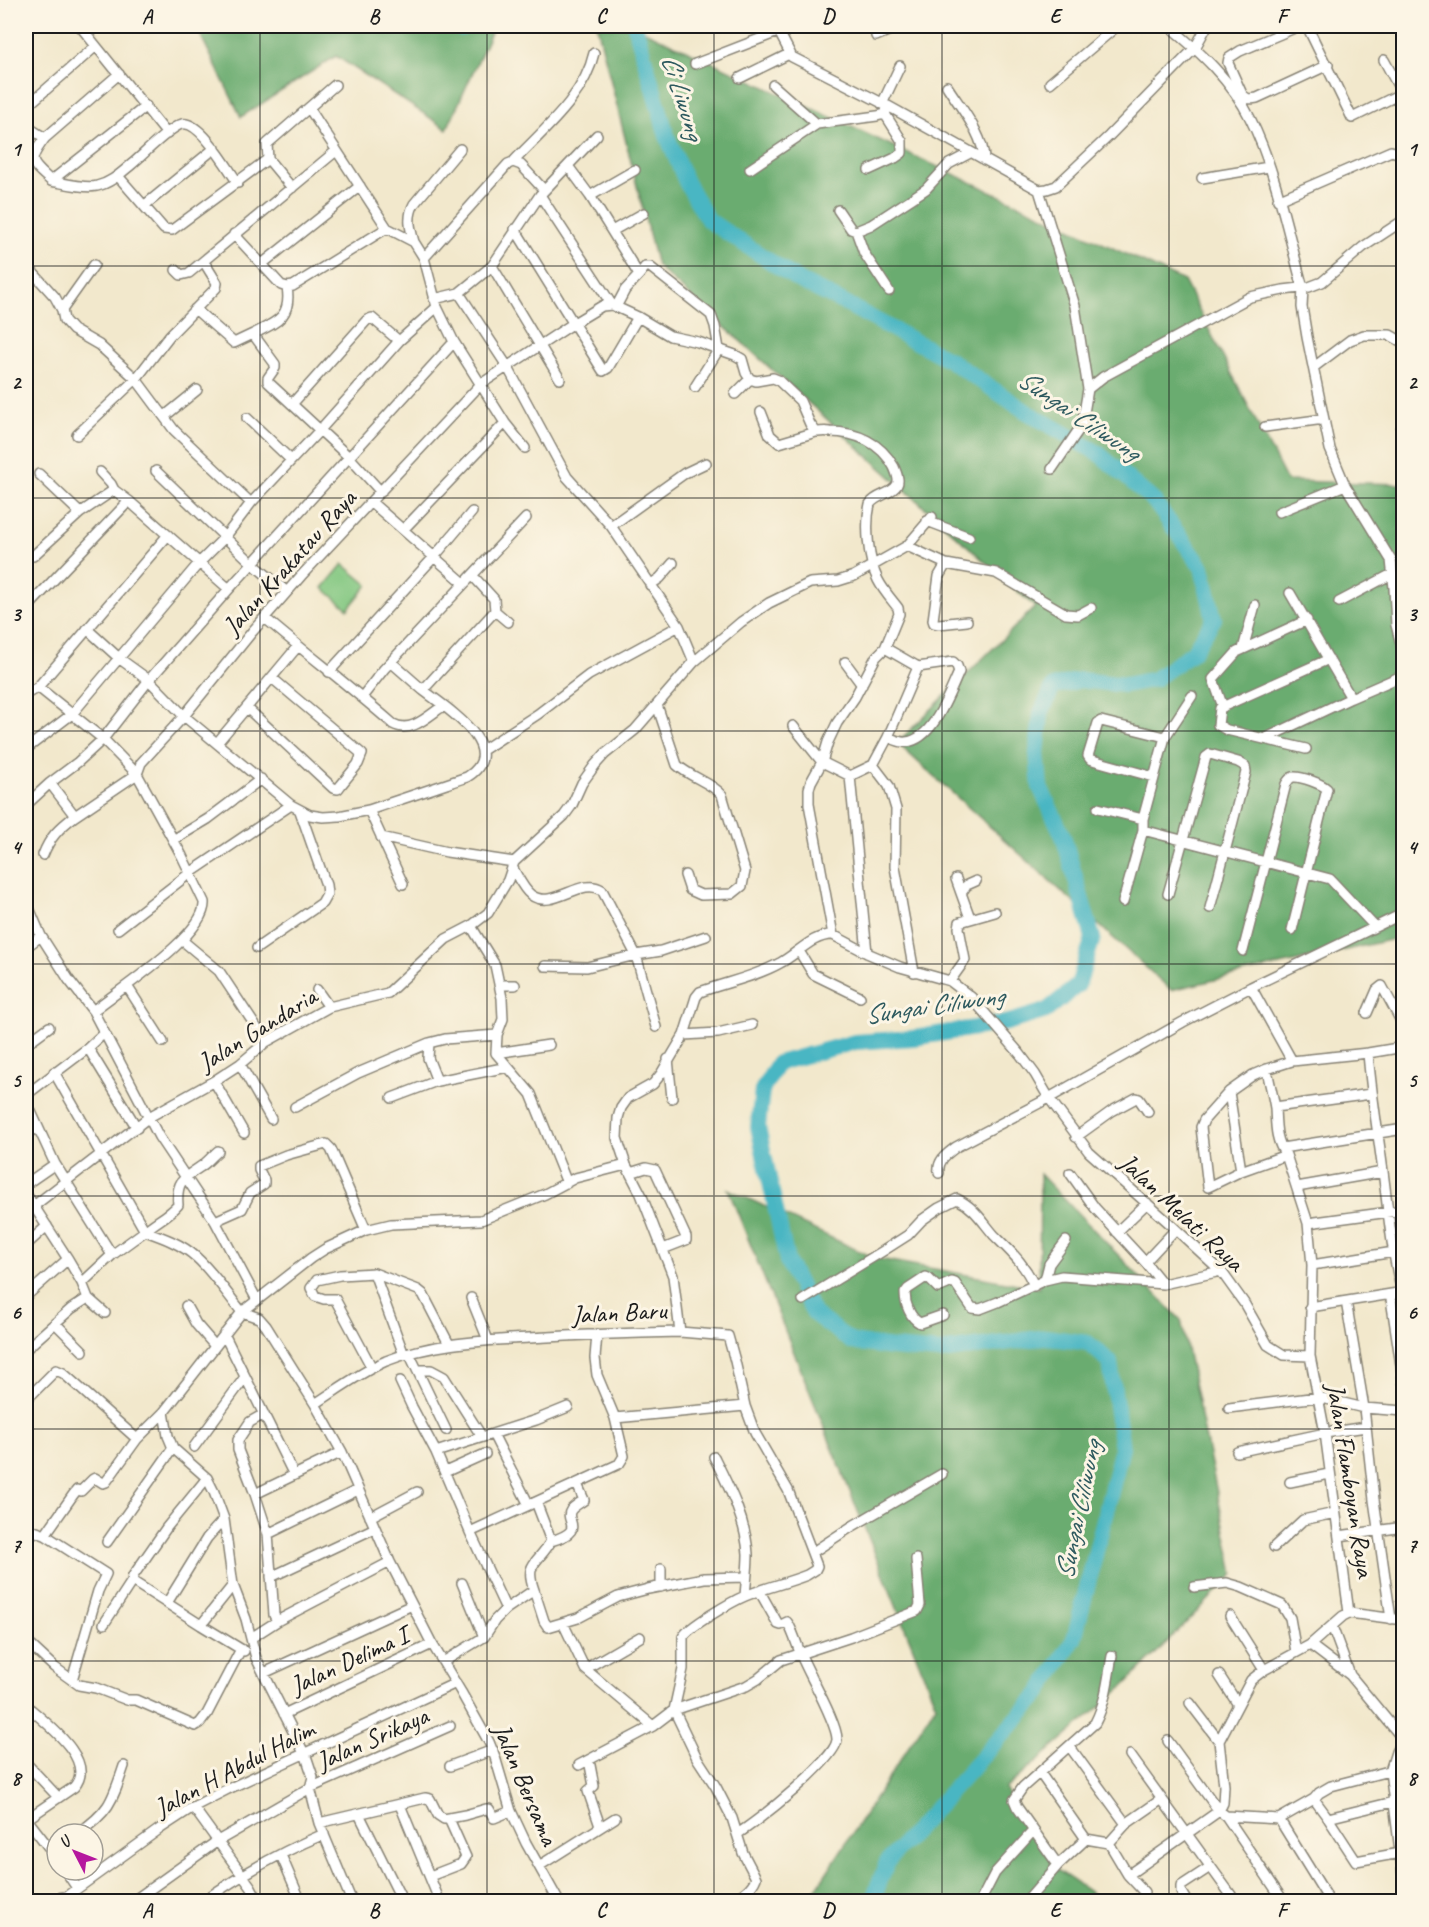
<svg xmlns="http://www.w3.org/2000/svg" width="1429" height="1927" font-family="Caveat,sans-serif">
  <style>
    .green { fill: #83c781; stroke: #50724e; stroke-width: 1.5 }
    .forest { fill: #6aac6f; stroke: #436446; stroke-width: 1.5 }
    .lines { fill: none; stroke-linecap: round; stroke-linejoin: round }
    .river { stroke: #48b6c3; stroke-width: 16 }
    .minor-casing { stroke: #878274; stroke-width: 12 }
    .minor { stroke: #fff; stroke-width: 9 }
    .grid { fill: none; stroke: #1c1c1c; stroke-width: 1.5; stroke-opacity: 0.55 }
    .labels { text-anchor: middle; stroke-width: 6; stroke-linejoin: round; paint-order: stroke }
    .street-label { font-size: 26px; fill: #1c1c1c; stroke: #fcf5e5 }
    .water-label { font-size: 27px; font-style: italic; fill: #2e5a5f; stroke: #fcf5e5 }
    .neatline { fill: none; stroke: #1c1c1c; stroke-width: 2 }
    .grid-label { font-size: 20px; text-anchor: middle; font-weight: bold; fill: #1c1c1c }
  </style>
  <rect width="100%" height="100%" fill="#fcf5e5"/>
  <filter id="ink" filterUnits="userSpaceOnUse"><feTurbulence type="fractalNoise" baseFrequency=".0167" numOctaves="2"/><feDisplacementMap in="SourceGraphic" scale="12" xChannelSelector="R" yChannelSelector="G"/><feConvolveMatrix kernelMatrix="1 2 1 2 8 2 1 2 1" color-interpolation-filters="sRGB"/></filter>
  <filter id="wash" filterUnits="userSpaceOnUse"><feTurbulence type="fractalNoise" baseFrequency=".008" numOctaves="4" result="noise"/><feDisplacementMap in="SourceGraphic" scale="24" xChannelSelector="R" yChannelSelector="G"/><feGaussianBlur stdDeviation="1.35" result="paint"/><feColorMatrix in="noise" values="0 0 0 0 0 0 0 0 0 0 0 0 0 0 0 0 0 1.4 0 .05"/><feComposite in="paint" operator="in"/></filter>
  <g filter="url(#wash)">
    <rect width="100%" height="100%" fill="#f2e8cc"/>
    <path class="green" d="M343 564 368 585 348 609 323 588Z"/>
    <path class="forest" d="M196 26H494L447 129 336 56 241 117Z
      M597 26H634L1184 281 1287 481 1403 484V937L1171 990 897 743 1035 607 657 266Z
      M1040 1174 1181 1320 1234 1574 1123 1687 1005 1789 1056 1869 1103 1901H808L936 1705 728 1189 874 1258 1039 1288Z"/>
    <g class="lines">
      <path class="river" d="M453 26 461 28 465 26
        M635 26 667 136 686 182 708 220 798 280 842 302 948 359 1027 412 1098 453 1154 501 1202 567 1214 619 1193 652 1155 679 1125 685 1080 680 1053 687 1041 713 1037 753 1040 787 1063 836 1093 938 1078 985 1046 1011 1006 1023 913 1038 855 1042 778 1063 762 1090 758 1127 787 1261 814 1314 852 1342 892 1348 940 1352 1046 1337 1088 1343 1110 1362 1122 1448 1074 1639 1039 1694 887 1862 872 1902"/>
    </g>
  </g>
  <g filter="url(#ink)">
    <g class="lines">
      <g class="minor-casing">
        <path id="minor" d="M80 26 167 134
          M776 26 792 57 888 106 1039 190 1047 189 1056 186 1109 136 1195 48 1207 26
          M1169 26C1200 52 1232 81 1250 118 1275 167 1288 234 1303 288L1302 307 1307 337 1330 449 1345 485 1391 560 1394 588 1396 625 1404 656
          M1299 26 1240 51 1229 58 1228 63 1242 94C1247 100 1250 99 1257 98L1328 65
          M1307 26 1352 118 1404 92
          M876 36 900 26
          M1384 60 1402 93
          M695 64 793 26
          M740 78 789 54
          M1050 83 1117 26
          M773 85 817 124
          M947 86C960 107 984 135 984 160
          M882 104 900 66
          M26 107 96 46
          M309 108 387 228 414 242 424 258 437 307 454 342 505 423 525 448
          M26 126 45 138C27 162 30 162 51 181L146 106
          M45 138 119 74
          M513 162C543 130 584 98 594 53
          M568 166 590 196 639 275 645 267H650L711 315 715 326 719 349 695 387
          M750 169 817 124 877 116 885 114 888 106
          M869 170 895 158 902 153V141L885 114
          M118 176 164 229 172 230 268 159
          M1202 178 1269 167
          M51 181C63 183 86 189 97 186 111 183 121 173 132 164 143 155 170 127 182 124 200 120 229 170 238 183
          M292 188 268 159 267 144 335 85
          M1039 190 1075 306 1088 389
          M540 195 612 305
          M590 196 635 170
          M1278 200 1391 151 1398 153 1404 160
          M145 205 215 148
          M838 210 851 229 856 231 871 225 911 199 926 189 949 164 970 153
          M515 229 603 371 608 368 638 317
          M612 231 644 213
          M856 231 864 253 889 291
          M234 234 281 285 287 287 293 286 387 228
          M414 242C410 228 407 217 414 204L460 149
          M424 258 508 164 513 162 521 165 544 190
          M262 264 360 186
          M26 265 55 297 62 310 64 320 73 330 99 345 136 379 174 430 251 503
          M492 266 560 379
          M176 270 181 275 189 273 336 151
          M459 293 507 366 567 477 611 526 679 626 694 662
          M434 299 459 293 492 266 540 195 597 135
          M616 307 625 290 639 275
          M195 309 234 343 253 334 275 364V368L268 378V382L350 458 381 492
          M62 310 94 265
          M253 334C277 322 292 317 287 287
          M1314 367 1350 340 1364 335H1390L1404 343
          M735 394 750 379
          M293 403 367 320 372 318 399 341
          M761 412 770 435 779 443 816 432
          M165 416 197 390
          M247 418 291 460
          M1265 427 1324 419
          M1401 429 1404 427
          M77 435 136 379 170 335 216 288 217 283 204 262
          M1052 469 1082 425 1088 389 1103 377 1250 297 1283 290 1309 287 1322 282 1363 247 1404 220
          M156 471 253 564 287 592
          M100 472 111 484 114 490 129 501 229 589
          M39 474 80 513
          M371 502 464 583
          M1279 512 1345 485
          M927 521 969 537
          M611 526 685 473 706 463
          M403 530 505 423
          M907 546 946 564 996 573 1066 614 1078 615 1091 608
          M33 556 80 513 114 490
          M946 564 939 576 933 620 934 623 939 624 967 621
          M650 585 660 578 673 563
          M1290 593 1351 698
          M1339 602 1392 574
          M26 609 129 501
          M495 611 508 622
          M265 618C307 654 351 687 393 724 411 734 428 716 443 706
          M87 629 120 659 149 680 184 716 291 805 310 815 323 817 339 816 369 810 467 777C512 749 446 708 423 690
          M1243 649 1255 605
          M391 662 423 690 495 611 494 599 473 576
          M845 662 862 685
          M329 672 434 557 472 512
          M38 687 103 739 137 774 182 856 204 902C207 934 117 991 93 1011L159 1137 215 1221 257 1300
          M26 694 38 687 168 535
          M362 697 384 669 526 518
          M657 705 677 765C690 777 712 783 722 795L745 871 742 886 732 894 701 895 690 890 685 875
          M1223 707 1213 679 1237 652 1307 620
          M247 708 333 788 338 789 341 785 358 764 362 754 272 678
          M793 726 822 762 850 776 867 953
          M888 737C893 739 900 743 906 742 933 740 949 694 959 672L957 666 953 662 918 667
          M1264 739 1351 698 1404 675
          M217 743 298 646
          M26 749 72 714 199 563 225 537 251 503 319 431 399 341 437 307
          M1306 749 1227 730 1218 725 1220 708 1329 659
          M483 750 538 714 589 675 679 626
          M873 765 889 786 896 809 895 867 914 972
          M137 774 141 763 184 716 252 632 301 576 481 384 574 323 602 306 612 305 638 317 670 336 698 342 735 355 742 359 746 373 750 379 756 381 773 378 778 380 800 401 810 424 816 432C821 432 825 431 830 432 857 432 881 443 894 467 896 472 900 480 897 485 891 495 877 494 870 504 865 525 868 560 878 580 883 590 891 599 898 608L899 614 885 648 876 657 855 697 837 723 828 742 822 762 811 782 809 789V804L833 935
          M850 776 873 765 888 737 918 667 885 648
          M1154 777 1096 761 1090 759 1088 756 1098 723 1101 721 1165 737
          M50 783 75 816 137 774
          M26 805 50 783 78 762 103 739 149 680 229 589 454 342
          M1098 808 1143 819
          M369 810 403 884
          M1143 830 1330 879 1375 927
          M381 837 447 852 514 862
          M173 840 208 819 261 779
          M43 855C50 837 59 828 75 816
          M512 867C517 875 523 889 531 895 553 911 581 876 602 890L636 955 656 1027
          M956 879 961 893
          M1168 894 1206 757 1210 754 1238 762 1245 766 1246 772 1210 908
          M26 901 41 936 69 980 93 1011
          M1123 902 1143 830V819L1165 737 1192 696
          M970 918 961 893 967 885 976 881
          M471 926 495 965 502 998 503 1019 497 1035 496 1053 531 1094 567 1183
          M118 929 190 873 291 805
          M183 941 219 971 266 1042
          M26 947 41 936
          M257 948 322 903 327 894 326 885 300 811
          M799 951 813 974 860 997
          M1243 951 1286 784C1288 781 1289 778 1293 777 1301 776 1322 784 1327 789L1292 930
          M545 966 587 967 636 955 661 951 706 936
          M950 981 965 960 959 928 960 922 995 912
          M499 985H515
          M127 986 163 1042
          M1251 987 1292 1061
          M317 990 329 1007
          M1367 1013 1377 990 1382 986 1401 1021 1404 1041
          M684 1035 718 1033 752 1025
          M429 1043 445 1039 497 1035
          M26 1044 49 1027
          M88 1048 137 1128
          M496 1053 549 1045
          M1368 1053C1371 1091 1377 1126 1382 1164 1388 1207 1391 1250 1402 1292
          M668 1059 672 1098
          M240 1064 271 1119
          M1267 1069C1269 1082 1273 1095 1275 1108 1276 1125 1275 1140 1286 1155L1308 1223 1312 1265 1310 1356 1325 1433 1349 1613
          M54 1072 145 1231C155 1222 170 1215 178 1205 176 1182 183 1178 200 1167 207 1163 212 1156 218 1151
          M214 1081 244 1133
          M1229 1092 1241 1171
          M26 1095 88 1048 104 1033
          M392 1098 437 1081
          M26 1101 55 1164 112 1255
          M295 1107 358 1073 429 1043 428 1058 437 1081 508 1067
          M1275 1107 1371 1094
          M26 1134 38 1127
          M1076 1137 1112 1111 1136 1098 1139 1099 1148 1112
          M1282 1148 1404 1129
          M1286 1155 1241 1171 1208 1187 1201 1127 1204 1120 1229 1092 1253 1075 1267 1069 1292 1061 1368 1053 1404 1047
          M630 1173 646 1168 655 1170 686 1237V1240L663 1249
          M939 1173C937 1160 947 1154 956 1147L1049 1098 1183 1022 1251 987 1404 913
          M1070 1173 1095 1208 1145 1262 1163 1284
          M26 1184 55 1164
          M1297 1187 1383 1172
          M26 1194 68 1259 82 1283 88 1298 105 1313
          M26 1212 149 1117 214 1081 240 1064 266 1042 329 1007 388 993 446 939 471 926 488 913 508 880 514 862 564 816 572 805 582 783 595 765 605 754 635 730 694 662 741 622 769 603 810 583 838 581 854 576 907 546 932 517
          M215 1221 242 1209 250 1193 264 1184V1180L259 1170V1166L286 1155 326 1144 331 1149 366 1230
          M1308 1223 1404 1210
          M1117 1232 1147 1203
          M26 1245 47 1226
          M1145 1262 1175 1230
          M1312 1265 1394 1252
          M374 1273 404 1355
          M1045 1280 1049 1264 1066 1241
          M82 1283 112 1255 145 1231C162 1237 182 1244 196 1257 213 1272 227 1294 242 1312L164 1412 168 1436 173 1448 107 1542
          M26 1296 68 1259
          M471 1298 488 1340
          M1391 1299 1404 1385
          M803 1300 883 1251 908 1235 922 1220 939 1208 957 1199C974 1207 982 1221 994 1235 1010 1251 1026 1265 1034 1286
          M186 1306 196 1324 215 1346
          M1310 1307 1404 1292
          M1347 1307 1364 1408 1374 1500 1391 1619
          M242 1312 311 1258 325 1249 366 1230 391 1224 481 1220 545 1194 575 1178 626 1165
          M242 1312 259 1318 266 1326 315 1404
          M943 1315 920 1323C910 1318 905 1304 905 1293L908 1289 926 1277 928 1278 938 1288 952 1282 955 1283 972 1308 980 1309 998 1302 1045 1280 1062 1276 1163 1284 1221 1271
          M55 1323 83 1351
          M680 1332 728 1336 735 1361 745 1406 755 1433 788 1490 817 1566 815 1570 807 1575C787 1583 764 1588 745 1596 733 1601 688 1627 683 1637V1669L674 1710 697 1758 716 1787 732 1818 743 1853 756 1878C752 1889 741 1896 730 1902
          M224 1334 294 1475
          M26 1349 71 1309 88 1298
          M409 1353 446 1430
          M372 1368 335 1299H324L315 1296 311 1288 317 1280 340 1275 374 1273 418 1290 423 1294 449 1344
          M417 1370H431L444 1377 482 1437
          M400 1381 412 1407 436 1452 470 1532 506 1609
          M26 1400 56 1370 63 1373 137 1439 164 1412
          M1229 1408 1318 1397 1364 1408 1404 1411
          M264 1414 250 1422 238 1440V1450L255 1494 268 1534 274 1615 276 1619 279 1620
          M615 1418 745 1406
          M493 1434 529 1505
          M26 1435 28 1439 26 1442
          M194 1447 245 1377
          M173 1448 207 1478 214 1492 224 1519 233 1585 246 1619 256 1658 307 1759 313 1777 310 1788 319 1823 352 1902
          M436 1452 536 1420 568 1407
          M1237 1452 1325 1433 1366 1427
          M714 1457C729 1487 746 1520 748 1554 748 1568 746 1582 745 1596
          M445 1472 485 1454
          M207 1478 167 1527 133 1576 132 1581 201 1625 244 1651
          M1290 1482 1329 1474
          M255 1494 342 1452
          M370 1517 417 1492
          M470 1532 619 1464 624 1456 615 1418 597 1375 595 1358 597 1334
          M26 1533 31 1530 45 1535 106 1574 98 1591 72 1680
          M268 1534 358 1490
          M45 1535 73 1495 77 1490 81 1491 93 1479 95 1478 103 1483 106 1482 137 1439
          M1339 1536 1404 1527
          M551 1541C588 1530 563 1521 571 1510 574 1506 580 1503 584 1500L577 1484
          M1274 1547 1303 1520 1335 1513
          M813 1552 851 1527 942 1474
          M271 1577 375 1528
          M462 1583 484 1637
          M661 1587V1569
          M1194 1587 1227 1583 1241 1587 1282 1605 1290 1618 1296 1652
          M534 1590 544 1621 548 1627 578 1618 618 1597 648 1589 704 1578 746 1577
          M167 1603 207 1538 224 1519
          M1230 1616 1264 1670
          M563 1623 585 1669 653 1726
          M104 1624 132 1581
          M201 1625 233 1585
          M1333 1629 1350 1675
          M251 1638 279 1620 390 1562
          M26 1641 54 1667 79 1685 96 1688 127 1700H136L195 1726 200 1723 207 1714 241 1649
          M1313 1647 1350 1675 1402 1738
          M443 1662 484 1637 495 1620 506 1609 534 1590C524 1562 538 1564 551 1541L536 1502
          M585 1669 640 1637
          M264 1673 412 1605
          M1219 1675 1237 1703
          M1190 1703 1219 1741
          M26 1705C44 1722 98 1760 74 1787L27 1819
          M284 1714 432 1644
          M1404 1736 1396 1752 1390 1771 1404 1883
          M1168 1741 1219 1811 1226 1816 1280 1896
          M1070 1747 1126 1824
          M1130 1755 1236 1902
          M589 1760 594 1786 588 1791 600 1826
          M26 1763 58 1797
          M579 1765 653 1726 674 1710 746 1686 758 1679 781 1660 851 1637 917 1611 920 1605 916 1559
          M1404 1765 1402 1775 1404 1814
          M450 1766 493 1750
          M1040 1773 1086 1839 1109 1843
          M1314 1799 1328 1818 1393 1802
          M400 1805 440 1902
          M193 1807 251 1887 259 1902
          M359 1814 403 1902
          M1226 1816 1279 1819 1314 1799 1319 1793 1331 1786 1404 1767
          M26 1818 57 1858
          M1328 1818 1356 1861 1400 1853
          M1279 1819 1326 1895
          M319 1823 425 1798 430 1799 438 1815 444 1819 465 1815 486 1809H489L494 1818 511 1811
          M77 1834C109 1812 112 1802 124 1766
          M737 1834C756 1823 835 1760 837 1740 838 1724 808 1673 801 1655 797 1645 794 1635 789 1625L787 1622 781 1625 778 1624 760 1592
          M1109 1843 1128 1875 1219 1811 1223 1803 1224 1786 1219 1741 1251 1680 1264 1670 1310 1645 1343 1616 1349 1613 1404 1620
          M1109 1843 1126 1824 1162 1799
          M281 1855 301 1902
          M1058 1865 1017 1807 1014 1800 1023 1787 1095 1723C1106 1702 1108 1678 1112 1656
          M539 1866 615 1818
          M65 1870 77 1888
          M1128 1875 1144 1892
          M430 1876 461 1864 466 1857 449 1819
          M1027 1901 1058 1865 1086 1839
          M39 1902 67 1896 161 1828 193 1807 228 1789 456 1683
          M132 1902 216 1842 310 1788 450 1726
          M202 1902C240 1875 281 1852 324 1834
          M559 1902 526 1843 511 1811 495 1757 489 1742 461 1692 431 1642 390 1562 342 1452 315 1404C338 1389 361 1372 386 1361 431 1343 481 1341 529 1338 579 1335 630 1333 680 1332L673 1276 641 1194 626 1165 617 1138 618 1118 621 1108 628 1098 653 1084 661 1074 684 1035 696 997 700 992C727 982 755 977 780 963 796 955 813 934 833 935L867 953 900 967 950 981 971 997 1020 1054 1035 1074 1049 1098 1089 1152 1168 1222 1221 1271 1244 1303 1268 1345 1284 1355 1310 1356
          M980 1902 995 1873 1033 1831
          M1187 1902 1181 1892V1886L1210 1867"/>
      </g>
      <use href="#minor" class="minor"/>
    </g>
  </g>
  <path class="grid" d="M260 26V1902M487 26V1902M714 26V1902M942 26V1902M1169 26V1902M26 266H1404M26 498H1404M26 731H1404M26 964H1404M26 1196H1404M26 1429H1404M26 1661H1404"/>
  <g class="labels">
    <g class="street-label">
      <text transform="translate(289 562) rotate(-48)" y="9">Jalan Krakatau Raya</text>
      <text transform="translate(257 1029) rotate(-32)" y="9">Jalan Gandaria</text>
      <text transform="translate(1182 1212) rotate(43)" y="9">Jalan Melati Raya</text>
      <text transform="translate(619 1312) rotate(-3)" y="9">Jalan Baru</text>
      <text transform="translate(1351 1480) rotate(81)" y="9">Jalan Flamboyan Raya</text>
      <text transform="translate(349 1660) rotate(-25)" y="9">Jalan Delima I</text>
      <text transform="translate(372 1738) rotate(-24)" y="9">Jalan Srikaya</text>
      <text transform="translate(234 1768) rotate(-28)" y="9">Jalan H Abdul Halim</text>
      <text transform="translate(526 1784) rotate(67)" y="9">Jalan Bersama</text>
    </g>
    <g class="water-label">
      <text transform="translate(683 97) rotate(73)" y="9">Ci Liwung</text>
      <text transform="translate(1079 415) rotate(34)" y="9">Sungai Ciliwung</text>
      <text transform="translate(934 1005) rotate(-8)" y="9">Sungai Ciliwung</text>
      <text transform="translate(1078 1510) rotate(-78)" y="9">Sungai Ciliwung</text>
    </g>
  </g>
  <rect width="1429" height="1927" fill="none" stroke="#fcf5e5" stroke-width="66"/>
  <g transform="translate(75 1852) rotate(312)"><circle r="28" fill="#fcf5e5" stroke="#a29e95" stroke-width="1.5"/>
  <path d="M0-4.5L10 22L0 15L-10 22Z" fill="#b5179e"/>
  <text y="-9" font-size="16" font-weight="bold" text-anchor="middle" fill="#1c1c1c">U</text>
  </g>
  <rect x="33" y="33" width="1363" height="1861" class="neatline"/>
  <g class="grid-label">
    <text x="147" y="23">A</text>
    <text x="374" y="23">B</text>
    <text x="601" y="23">C</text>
    <text x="828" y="23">D</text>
    <text x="1055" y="23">E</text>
    <text x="1282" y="23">F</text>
    <text x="16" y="156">1</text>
    <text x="1412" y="156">1</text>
    <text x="16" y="389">2</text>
    <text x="1412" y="389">2</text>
    <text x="16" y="621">3</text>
    <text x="1412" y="621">3</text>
    <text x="16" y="854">4</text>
    <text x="1412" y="854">4</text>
    <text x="16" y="1087">5</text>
    <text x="1412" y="1087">5</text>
    <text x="16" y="1319">6</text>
    <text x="1412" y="1319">6</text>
    <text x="16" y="1552">7</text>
    <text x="1412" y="1552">7</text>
    <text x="16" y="1785">8</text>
    <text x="1412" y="1785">8</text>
    <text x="147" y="1917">A</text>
    <text x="374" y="1917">B</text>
    <text x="601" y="1917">C</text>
    <text x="828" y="1917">D</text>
    <text x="1055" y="1917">E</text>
    <text x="1282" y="1917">F</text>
  </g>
</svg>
